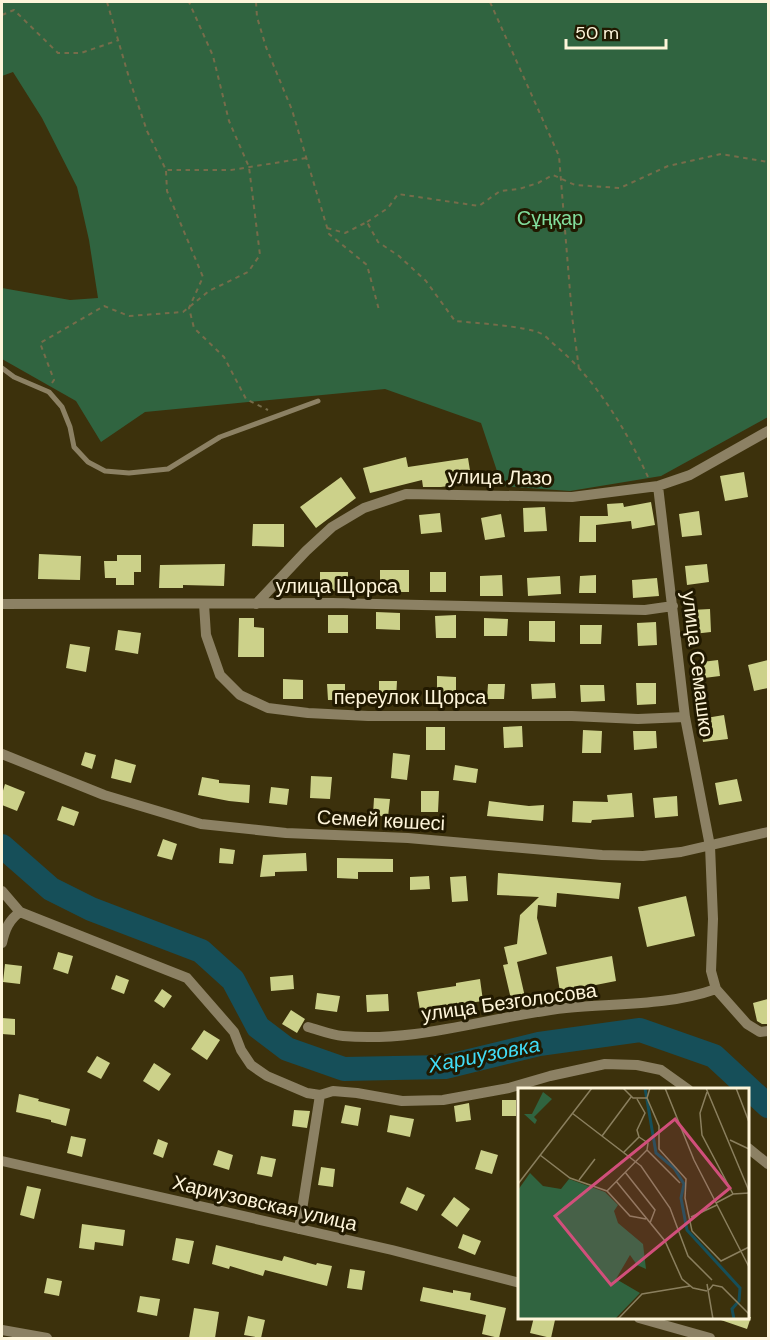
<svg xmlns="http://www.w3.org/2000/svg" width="770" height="1340" font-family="'DM Sans',sans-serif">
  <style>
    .green { fill: #306440 }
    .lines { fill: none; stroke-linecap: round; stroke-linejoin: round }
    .river { stroke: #164f59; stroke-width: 24 }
    .building { fill: #ccd18a }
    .path { stroke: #766c4a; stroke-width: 2; stroke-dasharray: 4.5 4.5; stroke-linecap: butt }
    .service { stroke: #8c8164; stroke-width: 5 }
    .minor { stroke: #8c8164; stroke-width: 10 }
    .labels { text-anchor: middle; stroke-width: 6; stroke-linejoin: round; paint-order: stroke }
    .park-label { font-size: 20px; fill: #82de9c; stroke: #211900 }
    .street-label { font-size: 20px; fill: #fef5da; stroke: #211900 }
    .water-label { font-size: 21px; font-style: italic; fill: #41dcf6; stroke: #211900 }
    .inset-river { fill: none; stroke: #164f59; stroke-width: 3 }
    .inset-road { fill: none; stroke: #8a7f5e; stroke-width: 1.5 }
    .view { fill: #d14f7b; fill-opacity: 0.15; stroke: #d14f7b; stroke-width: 3 }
    .inset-edge { fill: none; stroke: #fef5da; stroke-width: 3 }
  </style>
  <rect width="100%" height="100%" fill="#3c310c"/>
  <path class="green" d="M2 2H768V417L661 476 570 491 502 486 481 423 385 389 145 412 101 442 76 401 2 359V288L70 300 98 298 89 240 77 187 42 118 13 72 2 76Z"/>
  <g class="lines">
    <path class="river" d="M2 846 51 889 91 909 201 951 233 980 258 1027 287 1049 344 1069 445 1067 539 1044 640 1030 714 1056 768 1106"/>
  </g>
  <path class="building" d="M406 457 408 467 468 458 472 483 441 487H423L422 480 370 493 363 468Z
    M744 472 748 497 725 501 720 476Z
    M341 477 356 498 316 528 300 507Z
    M651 502 655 525 632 529 631 521 596 525V542H579L580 516H608L607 504 623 503 624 507Z
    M545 507 547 531 524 532 523 508Z
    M699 511 702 535 682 537 679 514Z
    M440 513 442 532 421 534 419 515Z
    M501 514 505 537 485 540 481 518Z
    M253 524H284V547L252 546Z
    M39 554 81 556 80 580 38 579Z
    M117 555H141V572H134V585H116V578H105L104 561H117Z
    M225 564 224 586 183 585V588H159L160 565Z
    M707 564 709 582 687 585 685 566Z
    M380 570H409V592H380Z
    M320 572H348V591H320Z
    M430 572H446V592H430Z
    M502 575 503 596H480V576Z
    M596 575V593H579L580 576Z
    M560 576 561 594 528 596 527 578Z
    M657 578 659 596 633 598 632 580Z
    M710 609 711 632 693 634 691 610Z
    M376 612 400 613V630L376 629Z
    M328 615H348V633H328Z
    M456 615V638H436L435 616Z
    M239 618H254V627L264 628V657H238Z
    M484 618 508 619 507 636H484Z
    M529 621H555V642L529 641Z
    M656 622 657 645 638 646 637 623Z
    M580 625H602L601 644H580Z
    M118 630 141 633 138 654 115 650Z
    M70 644 90 647 86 672 66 668Z
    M718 660 720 676 696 679 694 663Z
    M768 660V688L754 691 748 665Z
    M437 676 456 677V701L437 700Z
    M283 679 303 680V699H283Z
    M379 681H397L396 700H379Z
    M555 683 556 698 532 699 531 684Z
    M636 683H656V704L637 705Z
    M327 684H345V700H328Z
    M488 684H505L504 699H487Z
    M580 685H604L605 701 581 702Z
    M724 715 728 739 703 742 700 719Z
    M522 726 523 747 504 748 503 727Z
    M426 727H445V750H426Z
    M583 730 602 731 601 753H582Z
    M633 731H656L657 748 634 750Z
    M85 752 96 755 92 769 81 765Z
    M393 753 410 755 407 780 391 778Z
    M115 759 136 765 131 783 111 778Z
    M455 765 478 769 476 783 453 780Z
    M311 776 332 777 330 799 310 798Z
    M202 777 219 780V783L250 785 249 803 229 801 198 795Z
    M737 779 742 801 719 805 715 783Z
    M5 784 25 792 17 811 2 805V794Z
    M271 787 289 789 287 805 269 803Z
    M421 791H439L438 812H421Z
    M632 793 634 817 592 820 591 823 572 822 573 801 608 802 607 795Z
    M677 796 678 816 655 818 653 798Z
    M374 798 390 799 388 817 373 815Z
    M489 801 529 806 544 805 543 821 487 816Z
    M62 806 79 812 74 826 57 820Z
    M163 839 177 844 172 860 157 856Z
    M220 848 235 850 233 864 219 863Z
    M306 853 307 871 275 872V876L260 877 263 855Z
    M337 858 393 859V872H358V879L337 878Z
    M498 873 621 883 619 899 557 893 556 907 538 905 537 918 547 954 517 962 525 997 511 999 503 965 508 964 504 947 517 944 520 915 539 897 497 895Z
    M429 876 430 889 410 890V877Z
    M466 876 468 901 452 902 450 877Z
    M686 896 695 936 647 947 638 907Z
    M58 952 73 956 68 974 53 969Z
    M612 956 616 981 560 992 556 967Z
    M5 964 22 966 20 984 3 982Z
    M116 975 129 980 124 994 111 989Z
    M293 975 294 989 271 991 270 977Z
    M480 979 483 1001 420 1010 417 992 456 986V983Z
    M162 989 172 996 164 1008 154 1001Z
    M317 993 340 996 337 1012 315 1009Z
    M388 994 389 1011 367 1012 366 995Z
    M768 999V1024H762L757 1021 753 1003Z
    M291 1010 305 1019 297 1033 282 1024Z
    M2 1018 15 1019V1035L2 1034Z
    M204 1030 220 1040 207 1060 191 1049Z
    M97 1056 110 1063 101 1079 87 1072Z
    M154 1063 171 1074 159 1091 143 1081Z
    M19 1094 39 1099 38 1101 70 1109 66 1126 51 1122V1120L16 1112Z
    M502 1100H516V1116H502Z
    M469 1103 471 1120 456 1122 454 1106Z
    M345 1105 361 1108 358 1126 341 1123Z
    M294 1110 310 1111 307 1128 292 1126Z
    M390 1115 414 1119 410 1137 387 1132Z
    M71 1136 86 1139 82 1157 67 1153Z
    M158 1139 168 1143 163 1158 153 1154Z
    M218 1150 233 1155 229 1170 213 1165Z
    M481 1150 498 1155 492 1174 475 1169Z
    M261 1156 276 1159 272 1177 257 1174Z
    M321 1167 335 1169 333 1187 318 1185Z
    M27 1186 41 1189 34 1219 20 1215Z
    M407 1187 425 1195 417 1211 400 1203Z
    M454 1197 470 1209 457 1227 441 1215Z
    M82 1224 125 1230 123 1246 95 1242 94 1250 79 1248Z
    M463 1234 481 1241 475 1255 458 1248Z
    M176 1238 194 1241 189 1264 172 1260Z
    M216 1245 282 1261 284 1256 316 1265 317 1263 332 1266 327 1286 265 1270 263 1276 230 1266 229 1269 212 1264Z
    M350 1269 365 1271 362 1290 347 1288Z
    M47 1278 62 1281 59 1296 44 1293Z
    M423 1287 453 1293V1290L471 1293 470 1300 506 1308 499 1338 482 1334 486 1315 420 1301Z
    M140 1296 160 1299 157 1316 137 1312Z
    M194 1308 219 1312 215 1338H189Z
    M248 1316 265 1320 261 1338 244 1335Z
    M534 1317 555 1320 551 1338 530 1333Z
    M718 1317H751L747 1329 718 1319Z"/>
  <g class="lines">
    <path class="path" d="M107 2 130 81 147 131 166 170H231L306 158
      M256 2 257 17 266 47 292 110 329 234 367 265 379 310
      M490 2 559 156 572 316 579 369
      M2 15 14 10 58 53H81L119 40
      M166 171 167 191 203 277 189 308 194 328 224 357 246 399 268 410
      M367 222 388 208 398 194 479 206 500 191 519 189 538 183 553 175 575 185 620 188 668 166 721 154 768 162
      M327 228 345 233 367 222 378 242 399 256 426 281 455 321C475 323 527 326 542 334 547 337 551 342 556 346 596 380 626 429 648 477
      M52 383 54 380 40 343 104 306 129 316 183 312 209 291 248 272 260 255 249 167 229 121 213 56 189 2"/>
    <path class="service" d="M2 368 14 377 49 392 62 407 70 427 74 447 88 462 105 471 129 473 168 469 220 437 318 401"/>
    <path class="minor" d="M658 486 685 717 710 846 713 919 711 971 716 989 747 1024 760 1032 768 1031
      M2 604 332 603 645 610 673 606
      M204 604 206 635 220 675 240 695 268 708 308 713 368 716H572L638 719 685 717
      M256 604 306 551 332 527 364 508 406 494 572 497 658 486 690 475 768 431
      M2 754 104 795 201 824 286 833 408 838 602 855 643 856 681 852 768 832
      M2 891 20 912 187 978 234 1032 241 1050 251 1065 267 1076 307 1093 320 1095 333 1091 357 1093 402 1101 443 1100 509 1088 550 1076 605 1064 637 1065 661 1070 689 1090
      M2 943C5 929 9 920 20 912
      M308 1027C319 1030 331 1035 343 1036 418 1043 492 1016 566 1008 616 1003 668 1006 716 989
      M748 1148 768 1164
      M2 1161 392 1250 520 1283
      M299 1229 320 1095
      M639 1318 710 1338
      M2 1330 47 1338"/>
  </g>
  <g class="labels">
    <g class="park-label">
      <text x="550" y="225">Сұңқар</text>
    </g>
    <g class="street-label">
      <text transform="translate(500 477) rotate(1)" y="7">улица Лазо</text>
      <text x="337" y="593">улица Щорса</text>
      <text transform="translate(698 664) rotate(83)" y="7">улица Семашко</text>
      <text x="410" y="704">переулок Щорса</text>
      <text transform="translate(381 820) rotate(3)" y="7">Семей көшесі</text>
      <text transform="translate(509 1002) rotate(-8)" y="7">улица Безголосова</text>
      <text transform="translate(265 1203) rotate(13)" y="7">Хариузовская улица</text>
    </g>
    <g class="water-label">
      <text transform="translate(484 1055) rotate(-11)" y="7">Хариузовка</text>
    </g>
  </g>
  <g transform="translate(518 1088)">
    <rect width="231" height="231" fill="#3c310c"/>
    <path d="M25 4 34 11 16 29 19 32 17 36 6 26H14ZM12 85 25 98 43 101 51 91 87 104 100 117 96 123 100 135 125 156 128 181 119 177 112 167 98 191 122 205 97 231H0V102Z" fill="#306440"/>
    <path class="inset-river" d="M127 0 138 65 156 80 166 96 163 110 169 142 222 200 221 213 214 221 216 231"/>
    <path class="inset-road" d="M105 0 115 10H129M132 0 129 10 141 38V61L168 91 167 110 174 143 203 173 231 159M147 0 176 72 231 179M188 0 231 103M218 0 231 34M189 4 182 25 184 47 215 106M54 25 123 78 152 120 170 168 194 192M84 48 113 9M212 52 231 61M129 62 162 95M106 64 121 49 119 42 127 25 119 11M22 67 52 90 89 103 112 128 128 131M107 84 137 122 132 135M61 92 77 71M98 93 147 153 164 191 175 200 189 203M0 96 74 0M89 103 129 62 130 55 121 49M198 115 215 106 231 105M173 129 199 117M189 196 195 231M191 202 195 197 204 199 231 226M100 231 124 206 172 198"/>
    <path class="view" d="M157 31 212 100 93 197 37 128Z"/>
    <rect width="231" height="231" class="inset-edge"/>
  </g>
  <rect width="770" height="1340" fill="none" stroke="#fef5da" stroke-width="6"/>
  <path d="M566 39v9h100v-9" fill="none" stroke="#fef5da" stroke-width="3"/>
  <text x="575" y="39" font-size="18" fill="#fef5da" stroke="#211900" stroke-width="4.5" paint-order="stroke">50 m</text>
</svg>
